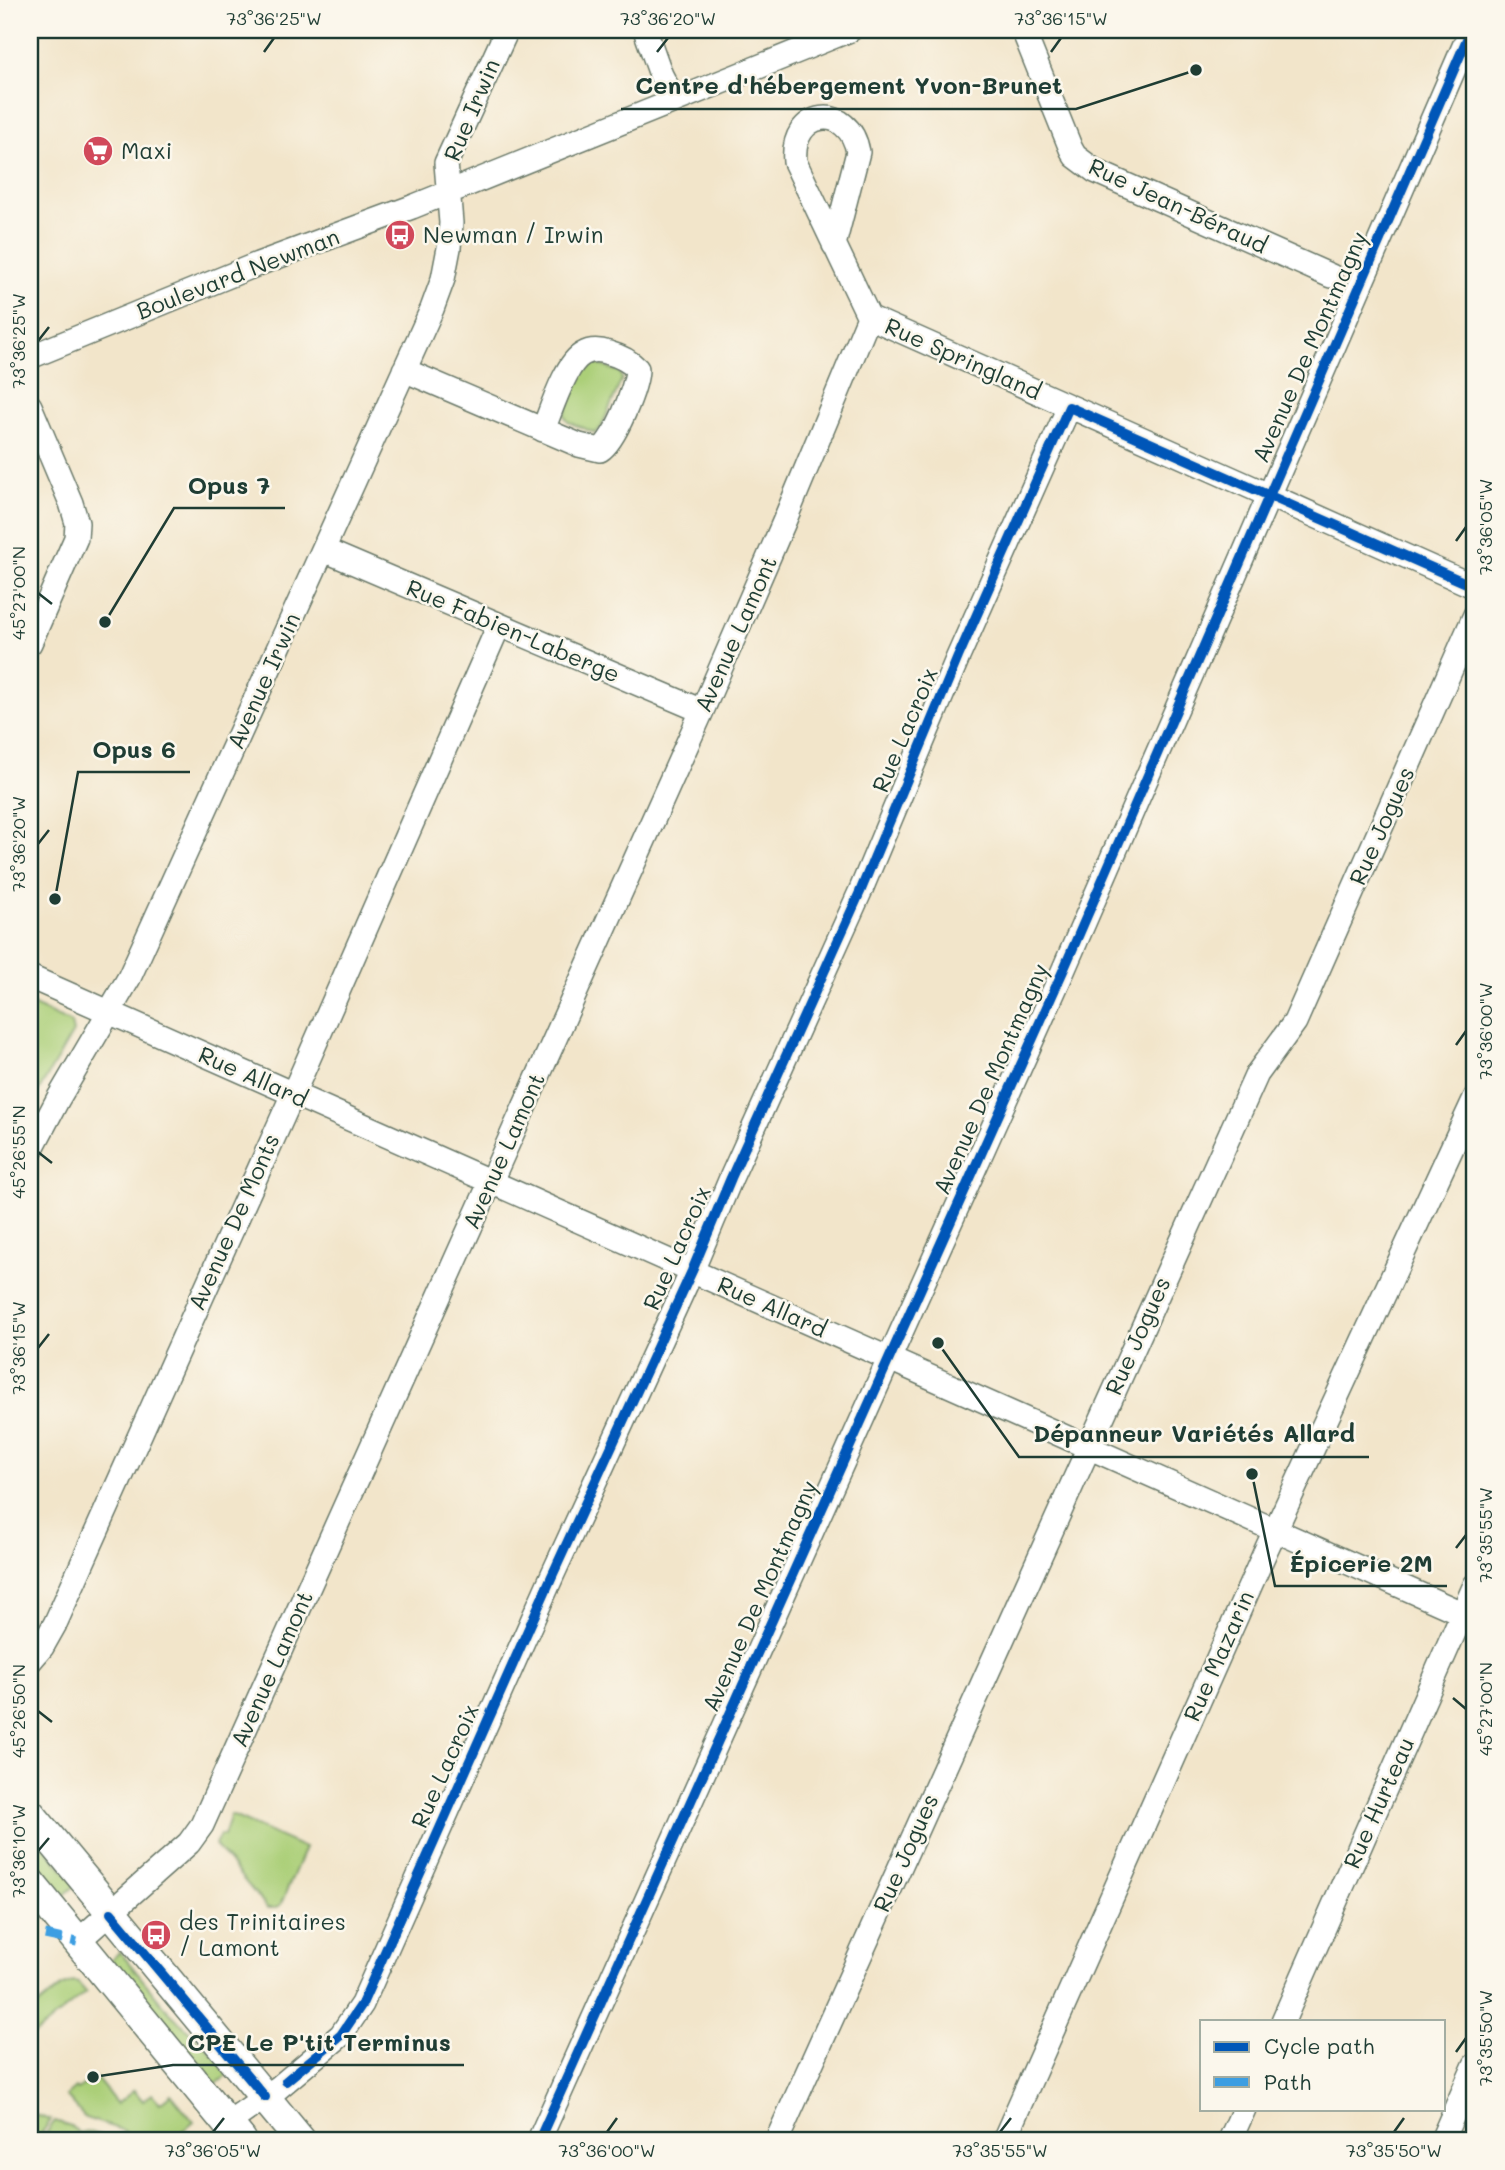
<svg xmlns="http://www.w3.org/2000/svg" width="1505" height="2170" font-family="Mali,sans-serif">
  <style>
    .green { fill: #abcf78; stroke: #658656; stroke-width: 2 }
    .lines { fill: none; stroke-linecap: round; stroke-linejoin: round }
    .minor-casing { stroke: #697868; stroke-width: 26 }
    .major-casing { stroke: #697868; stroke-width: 33 }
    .minor { stroke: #fff; stroke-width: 23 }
    .major { stroke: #fff; stroke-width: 30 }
    .quiet { stroke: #3c9ee2; stroke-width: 9; stroke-dasharray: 18 9; stroke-linecap: butt }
    .cycleway-casing { stroke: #fbf7ec; stroke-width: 15 }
    .cycleway { stroke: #0057b8; stroke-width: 10 }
    .ticks { fill: none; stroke: #1f3d34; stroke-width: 2.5 }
    .labels { text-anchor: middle; stroke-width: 5; stroke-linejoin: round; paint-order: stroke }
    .street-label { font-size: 23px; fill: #1f3d34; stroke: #fbf7ec }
    .poi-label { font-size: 23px; fill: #1f3d34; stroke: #fbf7ec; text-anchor: start }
    .leader { fill: none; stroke: #1f3d34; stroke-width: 2.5 }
    .callout-dot { fill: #1f3d34; stroke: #fbf7ec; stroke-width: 2.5 }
    .callout-label { font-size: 24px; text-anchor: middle; font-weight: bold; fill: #1f3d34; stroke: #fbf7ec; stroke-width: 5; stroke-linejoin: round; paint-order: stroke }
    .neatline { fill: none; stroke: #1f3d34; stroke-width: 2.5 }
    .ticks-label { font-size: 18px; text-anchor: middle; fill: #1f3d34 }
  </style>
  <rect width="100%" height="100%" fill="#fbf7ec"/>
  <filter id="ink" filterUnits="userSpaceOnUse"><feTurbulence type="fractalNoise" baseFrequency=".0143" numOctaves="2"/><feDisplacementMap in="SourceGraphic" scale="14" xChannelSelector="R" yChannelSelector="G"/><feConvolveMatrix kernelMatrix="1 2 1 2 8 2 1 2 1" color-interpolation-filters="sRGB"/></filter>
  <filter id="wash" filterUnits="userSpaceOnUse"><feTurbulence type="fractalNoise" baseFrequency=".00686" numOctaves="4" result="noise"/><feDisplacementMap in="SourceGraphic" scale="28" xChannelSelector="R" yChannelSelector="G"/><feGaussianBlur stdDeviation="1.57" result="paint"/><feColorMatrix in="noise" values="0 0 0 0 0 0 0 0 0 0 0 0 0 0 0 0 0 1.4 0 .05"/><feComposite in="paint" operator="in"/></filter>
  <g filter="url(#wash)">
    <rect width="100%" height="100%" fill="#f2e5ca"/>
    <path class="green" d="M592 362 620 372 622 379 601 428 595 433 568 422 564 415 584 367Z
      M30 1004 71 1023 73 1032 30 1106Z
      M231 1815 305 1848 280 1906 276 1908H267L215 1845 220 1835 224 1836Z
      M30 1829 76 1885 57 1901 30 1867Z
      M120 1952 170 2013 232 2072 211 2088 108 1962Z
      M73 1982 78 1983 86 1992 30 2038V2012L61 1987Z
      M96 2078 117 2104 134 2090 143 2101 152 2094 160 2103 171 2094 194 2122 172 2140H139L122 2135 125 2131 85 2118 66 2096 75 2088 77 2090Z
      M30 2113 51 2120 36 2140H31L30 2138Z
      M55 2121 71 2126 79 2133 86 2131 116 2140H41Z"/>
  </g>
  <g filter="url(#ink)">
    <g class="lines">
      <g class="minor-casing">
        <path id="minor" d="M645 30 661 75 674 100
          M1023 30 1071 149 1075 156 1095 171 1331 276
          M834 245 858 152C849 102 790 109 795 162L869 317 1475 587
          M30 357 258 264 412 207 850 30
          M404 370 579 445 600 450C615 441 637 386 637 369 629 360 620 356 609 353 600 350 591 349 583 354 565 363 551 411 543 430
          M30 406 71 503 77 523 76 538 30 643
          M324 550 702 711
          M30 977 1475 1619
          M30 1152 58 1099 129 978 432 309 443 279 449 248 451 223 446 163 507 30
          M30 1661 42 1647 55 1624 293 1094 499 625
          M77 1942 189 1843 202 1825 702 711 784 522 869 317
          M1283 2021 1475 1585
          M228 2123 278 2088 341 2035 362 2004 552 1576 692 1271 731 1178 860 892 958 657 1069 407
          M539 2140 1063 971 1471 30
          M777 2140 1257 1074 1295 1022 1475 615
          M1004 2140 1266 1550 1475 1098
          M1230 2140 1244 2109
          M1442 2140 1475 2065"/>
      </g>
      <g class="major-casing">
        <path id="major" d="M30 1814 300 2140
          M30 1883 241 2140"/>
      </g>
      <use href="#minor" class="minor"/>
      <use href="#major" class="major"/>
      <path class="quiet" d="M45 1935 77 1942"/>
      <g class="cycleway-casing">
        <path id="cycleway" d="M111 1913 265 2097
          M286 2081 341 2035 362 2004 552 1576 692 1271 731 1178 860 892 958 657 1069 407 1475 587
          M539 2140 1063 971 1471 30"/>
      </g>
      <use href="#cycleway" class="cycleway"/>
    </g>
  </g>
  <path class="ticks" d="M264 52 274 38M657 52 668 38M1051 52 1061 38M38 341 49 327M1456 541 1466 527M38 593 52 604M38 844 49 830M1456 1045 1466 1031M38 1152 52 1163M38 1348 49 1334M1456 1548 1466 1535M1453 1698 1466 1709M38 1711 52 1722M38 1851 49 1838M1456 2052 1466 2038M213 2132 224 2118M607 2132 617 2118M1000 2132 1011 2118M1394 2132 1404 2118"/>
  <defs>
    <g id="supermarket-disc" transform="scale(1.575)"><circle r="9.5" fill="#d1495b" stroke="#fbf7ec"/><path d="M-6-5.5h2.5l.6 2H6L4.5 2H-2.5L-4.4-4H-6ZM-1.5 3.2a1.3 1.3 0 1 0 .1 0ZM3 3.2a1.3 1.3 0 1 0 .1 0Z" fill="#fff"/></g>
    <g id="bus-disc" transform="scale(1.575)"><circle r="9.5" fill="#d1495b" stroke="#fbf7ec"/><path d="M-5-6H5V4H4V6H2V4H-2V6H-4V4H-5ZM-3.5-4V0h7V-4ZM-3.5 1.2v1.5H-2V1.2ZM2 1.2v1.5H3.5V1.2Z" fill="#fff"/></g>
  </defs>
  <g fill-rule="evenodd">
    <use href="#supermarket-disc" x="98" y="151"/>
    <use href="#bus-disc" x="400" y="235"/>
    <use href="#bus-disc" x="156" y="1935"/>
  </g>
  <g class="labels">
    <g class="street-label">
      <text transform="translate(472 110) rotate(-67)" y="8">Rue Irwin</text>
      <text transform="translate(1178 206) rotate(25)" y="8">Rue Jean-Béraud</text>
      <text transform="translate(238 274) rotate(-21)" y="8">Boulevard Newman</text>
      <text transform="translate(1310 347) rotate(-66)" y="8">Avenue De Montmagny</text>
      <text transform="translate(963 359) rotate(24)" y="8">Rue Springland</text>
      <text transform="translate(513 631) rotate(23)" y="8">Rue Fabien-Laberge</text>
      <text transform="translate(736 634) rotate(-66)" y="8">Avenue Lamont</text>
      <text transform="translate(264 681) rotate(-66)" y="8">Avenue Irwin</text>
      <text transform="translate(905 730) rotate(-67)" y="8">Rue Lacroix</text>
      <text transform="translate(1382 826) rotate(-66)" y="8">Rue Jogues</text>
      <text transform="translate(253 1077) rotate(24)" y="8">Rue Allard</text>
      <text transform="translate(991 1079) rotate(-66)" y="8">Avenue De Montmagny</text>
      <text transform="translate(504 1151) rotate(-66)" y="8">Avenue Lamont</text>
      <text transform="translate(234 1222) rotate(-66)" y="8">Avenue De Monts</text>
      <text transform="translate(677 1248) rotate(-66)" y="8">Rue Lacroix</text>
      <text transform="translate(772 1307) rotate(24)" y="8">Rue Allard</text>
      <text transform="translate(1138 1336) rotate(-66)" y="8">Rue Jogues</text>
      <text transform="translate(760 1596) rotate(-66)" y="8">Avenue De Montmagny</text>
      <text transform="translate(1219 1656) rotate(-66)" y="8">Rue Mazarin</text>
      <text transform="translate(272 1669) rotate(-66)" y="8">Avenue Lamont</text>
      <text transform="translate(445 1766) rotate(-66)" y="8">Rue Lacroix</text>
      <text transform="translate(1379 1803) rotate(-66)" y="8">Rue Hurteau</text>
      <text transform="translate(906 1853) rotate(-66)" y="8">Rue Jogues</text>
    </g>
    <g class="poi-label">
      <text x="121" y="159">Maxi</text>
      <text x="423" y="243">Newman / Irwin</text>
      <text x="179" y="1930">des Trinitaires<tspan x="179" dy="26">/ Lamont</tspan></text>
    </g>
  </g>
  <path class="leader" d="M1196 70L1076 109H621M105 622L174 508H285M55 899L78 772H190M938 1343L1019 1457H1369M1252 1474L1275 1586H1447M93 2077L173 2065H464"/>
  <g class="callout-dot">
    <circle cx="1196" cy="70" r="7"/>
    <circle cx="105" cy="622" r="7"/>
    <circle cx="55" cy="899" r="7"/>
    <circle cx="938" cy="1343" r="7"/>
    <circle cx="1252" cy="1474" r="7"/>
    <circle cx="93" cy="2077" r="7"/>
  </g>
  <g class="callout-label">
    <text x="849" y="94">Centre d'hébergement Yvon-Brunet</text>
    <text x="229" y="494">Opus 7</text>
    <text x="134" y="758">Opus 6</text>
    <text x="1194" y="1442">Dépanneur Variétés Allard</text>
    <text x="1361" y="1572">Épicerie 2M</text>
    <text x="319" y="2051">CPE Le P'tit Terminus</text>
  </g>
  <rect width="1505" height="2170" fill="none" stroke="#fbf7ec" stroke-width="77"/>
  <rect x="1200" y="2020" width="245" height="91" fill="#fbf7ec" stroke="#a3ada2" stroke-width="2"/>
  <rect x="1214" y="2042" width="35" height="10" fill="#0057b8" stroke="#a3ada2" stroke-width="2"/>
  <text x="1264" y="2054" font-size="21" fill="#1f3d34">Cycle path</text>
  <rect x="1214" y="2077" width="35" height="10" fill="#3c9ee2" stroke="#a3ada2" stroke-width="2"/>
  <text x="1264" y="2090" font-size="21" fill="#1f3d34">Path</text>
  <rect x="38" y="38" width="1428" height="2094" class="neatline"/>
  <g class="ticks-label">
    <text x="274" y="25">73°36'25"W</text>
    <text x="668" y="25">73°36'20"W</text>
    <text x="1061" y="25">73°36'15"W</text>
    <text transform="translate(19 341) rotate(-90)" y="6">73°36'25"W</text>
    <text transform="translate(1486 527) rotate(-90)" y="6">73°36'05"W</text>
    <text transform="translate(19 593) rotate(-90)" y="6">45°27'00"N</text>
    <text transform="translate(19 844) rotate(-90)" y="6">73°36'20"W</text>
    <text transform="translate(1486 1031) rotate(-90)" y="6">73°36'00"W</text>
    <text transform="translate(19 1152) rotate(-90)" y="6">45°26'55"N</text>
    <text transform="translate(19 1348) rotate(-90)" y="6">73°36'15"W</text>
    <text transform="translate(1486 1535) rotate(-90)" y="6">73°35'55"W</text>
    <text transform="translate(1486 1709) rotate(-90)" y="6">45°27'00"N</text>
    <text transform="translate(19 1711) rotate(-90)" y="6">45°26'50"N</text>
    <text transform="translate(19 1851) rotate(-90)" y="6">73°36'10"W</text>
    <text transform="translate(1486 2038) rotate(-90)" y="6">73°35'50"W</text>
    <text x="213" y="2157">73°36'05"W</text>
    <text x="607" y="2157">73°36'00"W</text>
    <text x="1000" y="2157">73°35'55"W</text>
    <text x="1394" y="2157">73°35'50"W</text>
  </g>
</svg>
